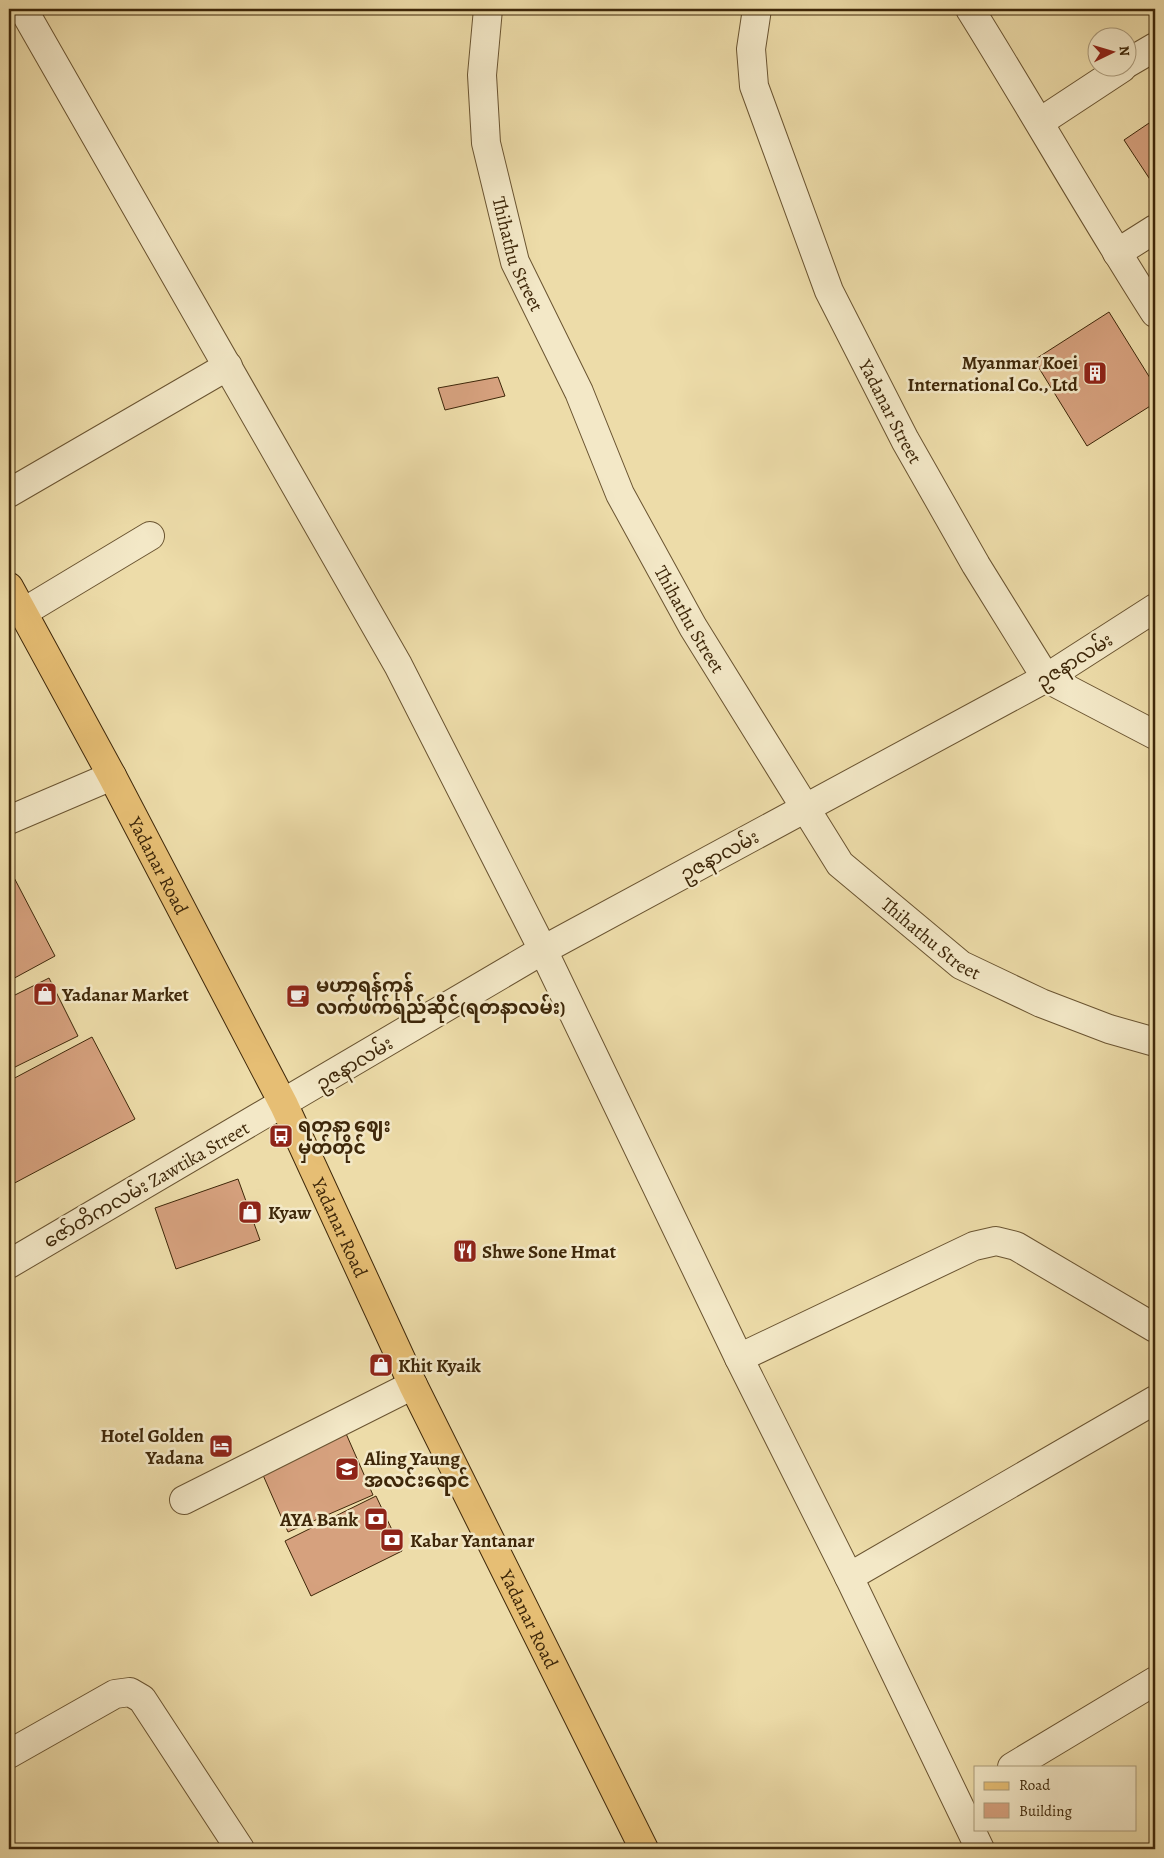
<svg xmlns="http://www.w3.org/2000/svg" width="1164" height="1858" font-family="Alegreya,'Noto Sans Myanmar',serif">
  <style>
    .building { fill: #d6a17e; stroke: #3e2709 }
    .lines { fill: none; stroke-linecap: round; stroke-linejoin: round }
    .minor-casing { stroke: #6a5431; stroke-width: 30 }
    .major-casing { stroke: #3e2709; stroke-width: 30 }
    .minor { stroke: #f3e8c7; stroke-width: 28 }
    .major { stroke: #e6be74; stroke-width: 28 }
    .labels { text-anchor: middle; stroke-width: 5; stroke-linejoin: round; paint-order: stroke }
    .street-label { font-size: 19px; fill: #3e2709; stroke: #f3e8c7 }
    .poi-label { font-size: 19px; font-weight: bold; fill: #3e2709; stroke: #f3e8c7; text-anchor: start }
  </style>
  <rect width="100%" height="100%" fill="#eddca9"/>
  <filter id="stains"><feTurbulence type="fractalNoise" baseFrequency=".004" numOctaves="4"/><feColorMatrix values="0 0 0 0 .2 0 0 0 0 .09 0 0 0 0 .02 0 0 0 .5 -.17"/></filter>
  <radialGradient id="worn" r=".72"><stop offset=".6" stop-color="#630" stop-opacity="0"/><stop offset="1" stop-color="#630" stop-opacity=".3"/></radialGradient>
  <path class="building" d="M1155 119V177L1151 181 1124 140Z
    M1109 312 1155 386V403L1087 446 1034 360Z
    M498 377 505 396 445 410 438 388Z
    M9 868 55 956 9 981Z
    M49 978 78 1036 9 1070V998Z
    M92 1037 135 1119 9 1186V1081Z
    M238 1179 260 1240 176 1269 155 1208Z
    M344 1429 373 1495 288 1532 259 1466Z
    M376 1496 402 1551 311 1596 285 1541Z"/>
  <g class="lines">
    <g class="minor-casing">
      <g id="minor">
        <path d="M23 9 398 665 543 950 739 1358 849 1577 980 1849"/>
        <path id="s1" d="M488 9 482 75 486 143 515 262 579 392 620 494 693 627 840 864 961 965 1041 1003 1109 1029 1155 1042"/>
        <path id="s2" d="M757 9 751 49 754 86 829 291 905 440 976 565 1046 678 1155 735"/>
        <path d="M970 9C1033 110 1091 213 1155 313"/>
        <path d="M1126 64 1155 47"/>
        <path d="M1040 122 1122 68"/>
        <path d="M1117 253 1155 229"/>
        <path d="M9 493 228 366"/>
        <path d="M22 613 150 536"/>
        <path d="M9 820 112 776"/>
        <path d="M9 1264 543 950 1046 678 1155 608"/>
        <path d="M739 1358 974 1246 996 1241 1016 1246 1155 1328"/>
        <path d="M184 1500 413 1385"/>
        <path d="M849 1577 1155 1400"/>
        <path d="M9 1754 115 1694 130 1692 142 1699 240 1849"/>
        <path d="M1012 1767 1155 1681"/>
      </g>
    </g>
    <g class="major-casing">
      <g id="major">
        <path id="s3" d="M9 587 112 776 284 1105 413 1385 644 1849"/>
      </g>
    </g>
    <use href="#minor" class="minor"/>
    <use href="#major" class="major"/>
  </g>
  <defs>
    <g id="building-square" transform="scale(1.25)"><rect x="-9" y="-9" width="18" height="18" rx="4" fill="#8f2418" stroke="#f3e8c7"/><path d="M-4-6H4V6H1V3H-1V6H-4ZM-2.5-4.3h1.7v1.8h-1.7ZM.8-4.3h1.7v1.8H.8ZM-2.5-1h1.7V.8h-1.7ZM.8-1h1.7V.8H.8Z" fill="#fff"/></g>
    <g id="shop-square" transform="scale(1.25)"><rect x="-9" y="-9" width="18" height="18" rx="4" fill="#8f2418" stroke="#f3e8c7"/><path d="M-5-2.5h2.3a2.7 3.5 0 0 1 5.4 0H5L5.5 6h-11ZM-1.5-2.5h3a1.5 2.3 0 0 0-3 0Z" fill="#fff"/></g>
    <g id="cafe-square" transform="scale(1.25)"><rect x="-9" y="-9" width="18" height="18" rx="4" fill="#8f2418" stroke="#f3e8c7"/><path d="M-5.5-4.5H6V0H3Q3 3.5 0 3.5H-2.5Q-5.5 3.5-5.5 0ZM3-3.2v2h1.7v-2ZM-6 4.5H4V6H-6Z" fill="#fff"/></g>
    <g id="bus-square" transform="scale(1.25)"><rect x="-9" y="-9" width="18" height="18" rx="4" fill="#8f2418" stroke="#f3e8c7"/><path d="M-5-6H5V4H4V6H2V4H-2V6H-4V4H-5ZM-3.5-4V0h7V-4ZM-3.5 1.2v1.5H-2V1.2ZM2 1.2v1.5H3.5V1.2Z" fill="#fff"/></g>
    <g id="restaurant-square" transform="scale(1.25)"><rect x="-9" y="-9" width="18" height="18" rx="4" fill="#8f2418" stroke="#f3e8c7"/><path d="M-5-6h1v4h1v-4h1v4h1v-4h1v5L-1.5 .5V6h-2V.5L-5-1ZM5-6V6H3V1.5H1.5Q1.5-4 5-6Z" fill="#fff"/></g>
    <g id="hotel-square" transform="scale(1.25)"><rect x="-9" y="-9" width="18" height="18" rx="4" fill="#8f2418" stroke="#f3e8c7"/><path d="M-6-4.5h1.5V1H6V5H4.5V3h-9V5H-6ZM-4 0a1.8 1.8 0 1 1 3.6 0ZM.5 0V-2.5h3Q6-2.5 6 0Z" fill="#fff"/></g>
    <g id="school-square" transform="scale(1.25)"><rect x="-9" y="-9" width="18" height="18" rx="4" fill="#8f2418" stroke="#f3e8c7"/><path d="M0-5L7-2L0 1L-7-2ZM-4 1L0 2.5L4 1V4Q0 6-4 4Z" fill="#fff"/></g>
    <g id="bank-square" transform="scale(1.25)"><rect x="-9" y="-9" width="18" height="18" rx="4" fill="#8f2418" stroke="#f3e8c7"/><path d="M-6-4H6V4H-6ZM0-2.3a2.3 2.3 0 1 0 0 4.6a2.3 2.3 0 1 0 0-4.6Z" fill="#fff"/></g>
  </defs>
  <g fill-rule="evenodd">
    <use href="#building-square" x="1095" y="373"/>
    <use href="#shop-square" x="45" y="994"/>
    <use href="#cafe-square" x="298" y="996"/>
    <use href="#bus-square" x="281" y="1136"/>
    <use href="#shop-square" x="250" y="1212"/>
    <use href="#restaurant-square" x="465" y="1251"/>
    <use href="#shop-square" x="381" y="1365"/>
    <use href="#hotel-square" x="221" y="1446"/>
    <use href="#school-square" x="347" y="1469"/>
    <use href="#bank-square" x="376" y="1519"/>
    <use href="#bank-square" x="392" y="1540"/>
  </g>
  <g class="labels">
    <g class="street-label">
      <text dy="7" stroke="none"><textPath href="#s1" startOffset="250">Thihathu Street</textPath></text>
      <text dy="7" stroke="none"><textPath href="#s2" startOffset="431">Yadanar Street</textPath></text>
      <text dy="7" stroke="none"><textPath href="#s1" startOffset="655">Thihathu Street</textPath></text>
      <text transform="translate(1074 660) rotate(-32)" y="7">ဥဇနာလမ်း</text>
      <text transform="translate(719 855) rotate(-28)" y="7">ဥဇနာလမ်း</text>
      <text dy="7" stroke="none"><textPath href="#s3" startOffset="316">Yadanar Road</textPath></text>
      <text dy="7" stroke="none"><textPath href="#s1" startOffset="1060">Thihathu Street</textPath></text>
      <text transform="translate(354 1063) rotate(-31)" y="7">ဥဇနာလမ်း</text>
      <text transform="translate(146 1184) rotate(-30)" y="7">ဇော်တိကလမ်း Zawtika Street</text>
      <text dy="7" stroke="none"><textPath href="#s3" startOffset="721">Yadanar Road</textPath></text>
      <text dy="7" stroke="none"><textPath href="#s3" startOffset="1156">Yadanar Road</textPath></text>
    </g>
    <g class="poi-label">
      <text x="1078" y="369" text-anchor="end">Myanmar Koei<tspan x="1078" dy="22">International Co., Ltd</tspan></text>
      <text x="316" y="992">မဟာရန်ကုန်<tspan x="316" dy="22">လက်ဖက်ရည်ဆိုင်(ရတနာလမ်း)</tspan></text>
      <text x="62" y="1001">Yadanar Market</text>
      <text x="298" y="1132">ရတနာ ဈေး<tspan x="298" dy="22">မှတ်တိုင်</tspan></text>
      <text x="268" y="1219">Kyaw</text>
      <text x="482" y="1258">Shwe Sone Hmat</text>
      <text x="398" y="1372">Khit Kyaik</text>
      <text x="204" y="1442" text-anchor="end">Hotel Golden<tspan x="204" dy="22">Yadana</tspan></text>
      <text x="364" y="1465">Aling Yaung<tspan x="364" dy="22">အလင်းရောင်</tspan></text>
      <text x="358" y="1526" text-anchor="end">AYA Bank</text>
      <text x="410" y="1547">Kabar Yantanar</text>
    </g>
  </g>
  <rect width="1164" height="1858" fill="none" stroke="#eddca9" stroke-width="30"/>
  <rect x="10" y="10" width="1144" height="1838" fill="none" stroke="#3e2709" stroke-width="2.5"/>
  <rect x="15" y="15" width="1134" height="1828" fill="none" stroke="#3e2709"/>
  <rect x="974" y="1766" width="162" height="65" fill="#f3e8c7" stroke="#ab9b7b"/>
  <rect x="984" y="1782" width="25" height="8" fill="#e6be74" stroke="#ab9b7b"/>
  <text x="1019" y="1790" font-size="15" fill="#3e2709">Road</text>
  <rect x="984" y="1803" width="25" height="15" fill="#d6a17e" stroke="#ab9b7b"/>
  <text x="1019" y="1816" font-size="15" fill="#3e2709">Building</text>
  <g transform="translate(1112 52) rotate(85)"><circle r="24" fill="#f3e8c7" stroke="#ab9b7b"/>
  <path d="M0-4L9 19L0 12L-9 19Z" fill="#8f2418"/>
  <text y="-8" font-size="14" font-weight="bold" text-anchor="middle" fill="#3e2709">N</text>
  </g>
  <rect width="100%" height="100%" filter="url(#stains)"/>
  <rect width="100%" height="100%" fill="url(#worn)"/>
</svg>
